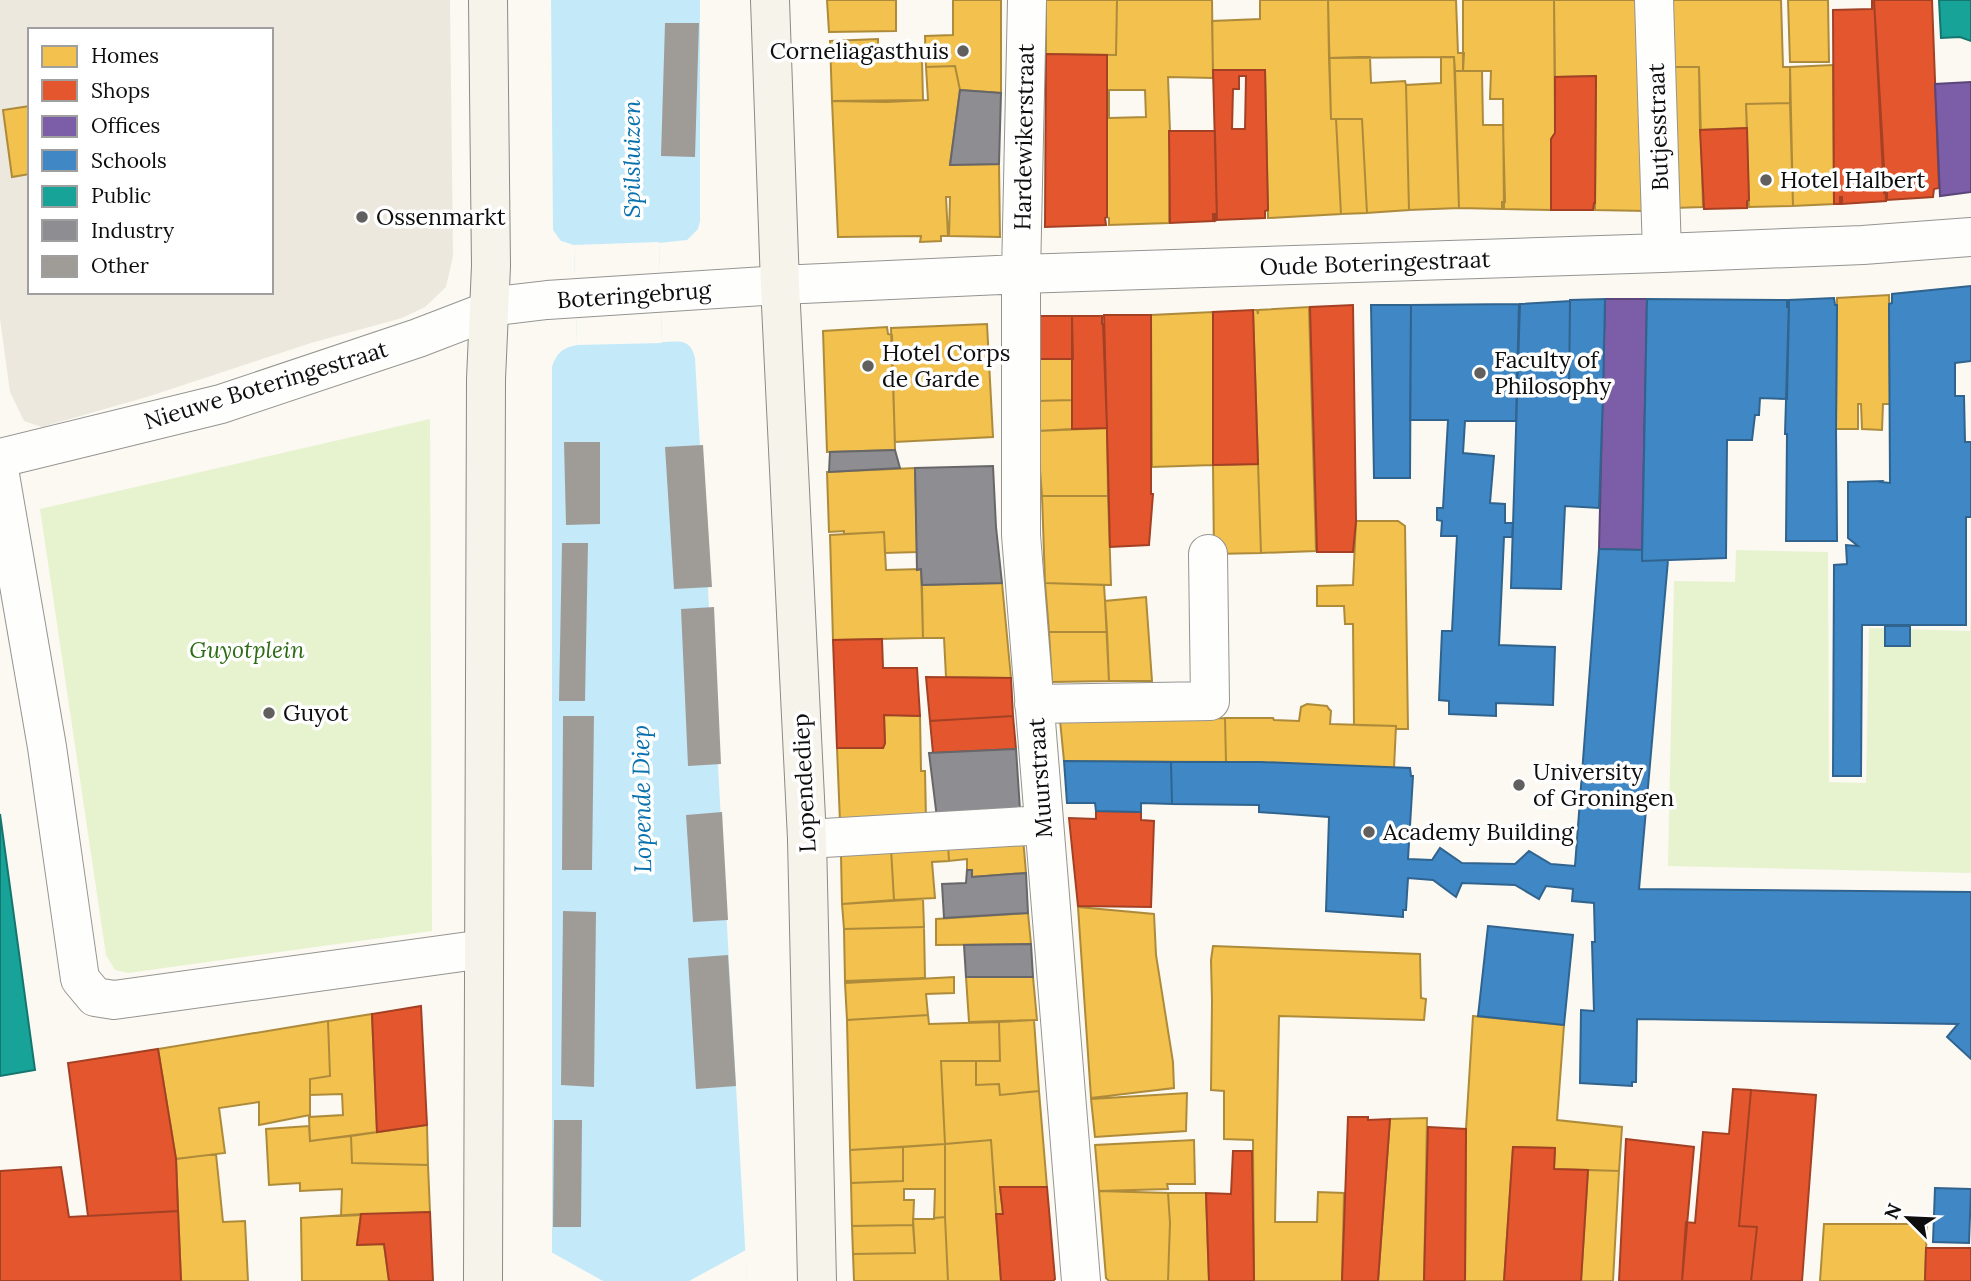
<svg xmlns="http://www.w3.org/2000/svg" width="1971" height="1281" font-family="Lora,serif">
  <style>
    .green { fill: #e7f3cf }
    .plaza { fill: #ece8dd; fill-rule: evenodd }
    .water { fill: #c4eafa }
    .pier { fill: #fbf9f2 }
    .homes { fill: #f2c14e; stroke: #ae8b3b; stroke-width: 2; fill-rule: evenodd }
    .shops { fill: #e4572e; stroke: #a44124; stroke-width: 2; fill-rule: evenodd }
    .offices { fill: #7b5ea7; stroke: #5a4679; stroke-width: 2 }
    .schools { fill: #3f88c5; stroke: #30638e; stroke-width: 2 }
    .public { fill: #17a398; stroke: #14766f; stroke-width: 2 }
    .industry { fill: #8d8d92; stroke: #67676a; stroke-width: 2 }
    .building { fill: #9f9c98 }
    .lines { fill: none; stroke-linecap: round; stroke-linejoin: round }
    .street-casing { stroke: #959491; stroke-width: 40 }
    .secondary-casing { stroke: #8b8a87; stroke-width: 40 }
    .street { stroke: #fefefd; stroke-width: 38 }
    .secondary { stroke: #f5f3ea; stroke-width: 38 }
    .poi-dot { fill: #61605e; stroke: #fff; stroke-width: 2.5 }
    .labels { text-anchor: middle; stroke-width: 7; stroke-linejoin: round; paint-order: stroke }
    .poi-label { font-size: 23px; fill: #0e0e0e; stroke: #fff; text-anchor: start }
    .street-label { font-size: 23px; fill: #0e0e0e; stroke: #fff }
    .park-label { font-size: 23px; font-style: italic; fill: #2e6d16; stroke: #fff }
    .water-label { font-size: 24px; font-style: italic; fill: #0971ad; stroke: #fff }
  </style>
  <rect width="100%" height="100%" fill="#fbf9f2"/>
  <path class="green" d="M430 419 432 931 128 973 115 970 106 955 40 509Z
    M1736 550 1828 552 1829 782 1866 783 1869 628 1970 631 1971 593V873L1668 866 1674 581 1735 582Z"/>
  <path class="plaza" d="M0 0H450L453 256 446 287 425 307 402 318 311 343 150 396 42 427 24 421 10 392 0 319ZM30 30H271V292H30V174L12 176 3 111 30 106Z"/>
  <path class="water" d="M551 0H700V221L698 229 687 240 659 243 662 342C678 342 690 337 695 358L747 1281H552V367C557 352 563 348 577 345L574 245 561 241 553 230Z"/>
  <path class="pier" d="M659 242 662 343 577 345 574 245Z
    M746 1250 747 1281H552L551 1252 603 1281H689Z"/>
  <path class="homes" d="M827 0H896V31L829 32Z
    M953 0H1001V93L960 90 955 66 926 67 925 36 953 35Z
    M1046 0H1117L1116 55 1046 54Z
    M1117 0H1212L1213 78 1168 77 1170 132 1169 223 1109 225V218L1107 217V55H1116ZM1109 90H1145L1146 117 1109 118Z
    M1260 0H1328L1331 119H1336L1341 214 1268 218 1265 70H1213L1212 21 1260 19Z
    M1328 0H1456L1458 53H1464L1463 71H1455L1454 57 1329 58Z
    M1463 0H1554L1555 133 1551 139V210L1504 209 1503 99H1490L1491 71H1463Z
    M1554 0H1640L1646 211 1595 210 1596 76 1555 77Z
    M1667 0H1781L1783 67H1790V103L1746 104 1747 128 1700 130 1699 67H1669Z
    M1788 0H1828L1829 62H1790Z
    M878 39V46L899 48V61L922 60 923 100 832 101 830 41Z
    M1370 57 1371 83 1405 81 1406 85 1409 210 1367 213 1362 119H1331L1329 58Z
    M1441 57H1454L1459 208 1409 210 1406 85 1441 83Z
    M1833 65 1834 204 1793 206 1790 67Z
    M955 66 960 90 950 165 999 164 1000 237 949 236 950 197H946L948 236H941V241L920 242 921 236 838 237 832 101 886 102 928 100 926 67Z
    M1669 67H1699L1703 207 1674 208Z
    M1455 71H1482L1483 125H1503L1505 202H1502V209L1459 208Z
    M1790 103 1793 206 1749 207 1746 104Z
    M30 106V174L12 177 3 110Z
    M1336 119H1362L1367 213 1341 214Z
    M1889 295 1890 404H1883L1882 430 1862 429 1861 404H1858V429H1836L1837 298Z
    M1309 307 1316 551 1261 553 1253 310H1257L1258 314V310Z
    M1213 312V465L1152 467 1151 315Z
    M987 324 993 437 895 442 891 328Z
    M887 327 888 334 892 335 895 450 827 452 823 331Z
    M1036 359H1073L1072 400 1037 401Z
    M1072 400V429L1037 431V401Z
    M1107 428 1108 496H1042L1037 431Z
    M1258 464 1261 553 1214 554 1213 465Z
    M915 468 917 552 885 553 884 532 844 534V531L829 532 827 472Z
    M1042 496H1108L1111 585 1045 583Z
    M1356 521H1398L1405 526 1408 729H1396V726L1354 725 1353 624H1345L1344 606H1317V586L1353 585Z
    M884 532 886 570 921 569 923 638 833 640 830 535Z
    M1002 583 1011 678 946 677 944 638H923L922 585Z
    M1045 583 1104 585 1107 632H1049Z
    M1146 597 1152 681H1109L1105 601Z
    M1049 632H1107L1109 681 1052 682Z
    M1307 704 1327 706 1329 709 1331 711 1330 724 1396 726 1394 768 1226 762 1225 718H1273L1274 720 1299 721 1301 707Z
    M884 715 920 716 921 771H925L926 819 840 822 837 748H883L885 743Z
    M1225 718 1226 762 1064 761 1060 720Z
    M1023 837 1026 873 972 877V870H967V859L949 861 948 844Z
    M948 844 949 861 932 862 935 898 894 900 891 849Z
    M891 849 894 900 842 904 841 856 846 853Z
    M923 899 924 927 844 929 842 904Z
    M1078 907 1154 914 1156 955 1173 1062 1174 1088 1091 1098Z
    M1028 913 1031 944 936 945V919Z
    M924 927 925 978 845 981 844 929Z
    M1213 946 1420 954 1421 998 1426 999 1424 1020 1279 1016 1275 1222H1317L1318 1192 1344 1193 1342 1281H1254L1253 1140 1224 1139V1091L1211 1090 1212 1001 1211 960Z
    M954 977V993L926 994 928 1015 847 1020 845 983Z
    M966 977H1033L1037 1020 969 1022Z
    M372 1014 377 1132 310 1141 309 1117 343 1115 342 1094 310 1095V1079L330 1076 328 1021Z
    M928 1015 929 1024 999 1022 1000 1061H941L945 1144 850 1150 847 1020Z
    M1473 1016 1564 1025 1557 1120 1622 1127 1619 1171 1554 1169 1555 1148 1513 1147 1504 1281H1465L1466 1129Z
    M1034 1020 1039 1091 1000 1095 999 1084 976 1085V1061H1000L999 1022Z
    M328 1021 330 1076 310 1079V1115L259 1125V1102L219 1108 225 1153 176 1159 158 1049Z
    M941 1061H976V1085L999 1084 1000 1095 1039 1091 1047 1187H1000L1003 1214H996L991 1140 945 1144Z
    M1187 1093 1186 1131 1095 1137 1091 1099Z
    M1427 1118 1424 1281H1378L1390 1119Z
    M427 1125 428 1165 352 1163 351 1136Z
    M309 1126 310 1141 351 1136 352 1163 428 1165 430 1212 341 1216 342 1189 300 1191V1183L269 1185 266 1129Z
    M991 1140 1001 1281H948L945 1217V1144Z
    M1194 1140 1195 1184H1167L1168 1189 1099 1191 1095 1145Z
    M945 1144V1217L934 1218 935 1189H904V1200H914L913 1225 852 1226 851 1183 903 1181V1147Z
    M903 1147V1181L851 1183 850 1150Z
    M216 1154 223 1222 245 1221 248 1281H181L176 1159Z
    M1588 1170 1619 1171 1613 1281H1581Z
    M1099 1191 1168 1193 1170 1223 1168 1281H1109L1106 1278Z
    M1168 1193H1206L1209 1281H1168L1170 1223Z
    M361 1214 357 1245 384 1244 389 1281H302L301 1218Z
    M945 1217 948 1281H854L853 1254 915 1253 913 1219H934V1218Z
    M1824 1224H1927L1925 1281H1820Z
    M913 1225 915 1253 853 1254 852 1226Z"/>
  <path class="shops" d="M1872 0H1874L1886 201 1842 204V197H1840V204H1834L1833 10 1872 9Z
    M1874 0H1932L1939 188 1934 189 1933 197 1887 200V193H1884Z
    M1046 54 1107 55V217L1105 218 1106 225 1045 227Z
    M1213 70H1265L1268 210 1265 211V218L1217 220ZM1239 76H1246L1245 129H1232L1233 89H1239Z
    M1596 76 1595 203H1594L1593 210H1551V139L1555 133V77Z
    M1747 128 1749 200 1747 201V208L1704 209 1700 130Z
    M1169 131H1215L1217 220 1215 221V214H1213V221L1170 223Z
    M1353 305 1356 521 1353 552H1317L1310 307Z
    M1253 310 1258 464 1213 465V312Z
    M1104 315H1151V494H1153L1149 545 1110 547Z
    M1035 316H1072L1073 359H1036Z
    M1072 316H1102V324H1103L1107 428 1072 429Z
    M882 639 883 668H917L920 716 884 715 885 743 883 748H837L833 640Z
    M926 677 1011 678 1013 716 930 721Z
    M1013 716 1016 749 933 753 930 721Z
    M1096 811 1141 812V820L1154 821 1151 907 1078 906 1069 818 1096 819Z
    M421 1006 427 1125 377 1132 372 1014Z
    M158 1049 176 1159 178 1211 88 1216 68 1063Z
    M1733 1089 1751 1090 1739 1226 1757 1227 1751 1281H1682L1686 1222 1695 1223 1703 1132 1729 1134Z
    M1751 1090 1816 1095 1802 1281H1751L1757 1227 1739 1226Z
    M1348 1117H1368V1120L1390 1119 1378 1281H1342Z
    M1428 1127 1466 1129 1465 1281H1424Z
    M1626 1139 1694 1147 1682 1281H1619Z
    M1513 1147 1555 1148 1554 1169 1588 1170 1581 1281H1504Z
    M1233 1151H1252L1254 1281H1209L1206 1193 1231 1194Z
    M61 1167 69 1217 178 1211 181 1281H0V1171Z
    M1000 1187H1047L1055 1279 1053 1281H1001L996 1214H1003Z
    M430 1212 433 1281H389L384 1244 357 1245 361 1214Z
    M1926 1248H1971V1281H1925Z"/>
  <path class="offices" d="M1971 82V192L1940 196 1935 84Z
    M1605 299H1647L1642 550 1599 549Z"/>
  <path class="schools" d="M1971 286V361L1955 363V396H1964L1965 442H1971V517H1966V625H1862L1861 776H1833L1834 565 1847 564 1846 545 1858 546 1848 538V482L1882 481 1881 482 1890 483 1889 304 1892 303V294Z
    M1834 298 1835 305H1837L1836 429 1837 541H1786L1787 434H1785L1789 300Z
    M1605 299 1603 395H1569L1570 300Z
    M1647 299 1787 300V307H1789L1787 399 1760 398 1759 415H1755L1752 440H1727L1726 558 1642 561Z
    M1570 301 1569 395H1603L1599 508 1565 506 1561 589 1511 588 1520 304Z
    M1519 304 1516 421H1465L1463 453 1494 456 1490 503 1505 504V523H1513L1512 537H1504L1499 645 1555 647 1553 705 1496 703V716L1449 714V701L1439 700 1442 631H1452L1457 536H1441L1442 521 1437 520V508H1443L1448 420H1410L1411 305Z
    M1371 305H1411L1410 478H1374Z
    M1599 549 1642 550V561L1668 560 1639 889 1971 892V1059L1947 1037 1958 1024 1637 1019 1636 1082H1632V1086L1580 1083 1581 1010 1594 1011 1592 942H1595L1594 903 1572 901 1573 889 1546 886 1539 899 1515 885 1462 883 1456 897 1433 880 1408 878 1406 910H1403V917L1326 911 1329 817 1259 812V805L1172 804 1171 762H1261L1410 768 1411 776H1413L1408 859 1432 860 1440 848 1462 863 1515 864 1529 851 1551 864 1575 866Z
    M1885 626H1910V646H1885Z
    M1064 761 1171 762 1172 804 1141 803V812L1096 811 1095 803H1067Z
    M1488 926 1573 935 1564 1025 1478 1016Z
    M1935 1188 1971 1189 1969 1243 1933 1242Z"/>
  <path class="public" d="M1939 0H1971V41L1960 37 1941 38Z
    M0 814 35 1070 0 1076Z"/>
  <path class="industry" d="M960 90 1001 93 999 164 950 165Z
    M895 450 900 468 829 472 830 452Z
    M993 466 996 527 1002 583 922 585 921 569 917 570 915 468Z
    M1016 749 1020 810 937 818 929 753Z
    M967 870H972V877L1026 873 1028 913 944 918 942 884 966 883Z
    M1031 944 1033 977H966L964 945Z"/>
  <path class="building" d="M665 23H699L695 157 661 156Z
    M564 442H600V524L566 525Z
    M703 445 712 587 674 589 665 447Z
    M562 543H588L585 701H559Z
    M714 607 721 764 688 766 681 609Z
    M563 716H594L592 870H562Z
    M722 812 728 920 693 922 686 815Z
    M563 911 596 912 594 1087 561 1085Z
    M728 955 736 1086 696 1089 688 958Z
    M554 1120H582L581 1227H553Z"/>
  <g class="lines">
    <g class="street-casing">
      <path id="street" d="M1027 0 1021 274V535L1081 1281
        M1654 0 1662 253
        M0 458 221 404 418 338 504 305 547 300 780 285 1021 274 1662 253 1863 245 1971 237
        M0 475 47 747 80 979 95 997 114 1000 484 949
        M1034 704 1210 701 1208 554
        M807 839 1044 825"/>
    </g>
    <g class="secondary-casing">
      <path id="secondary" d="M770 0 780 285 807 839 817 1281
        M483 1281 486 379 491 266 488 0"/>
    </g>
    <use href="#street" class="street"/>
    <use href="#secondary" class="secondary"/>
  </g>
  <g class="poi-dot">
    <circle cx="963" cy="51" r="7"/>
    <circle cx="1766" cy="180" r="7"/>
    <circle cx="362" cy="217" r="7"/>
    <circle cx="868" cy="366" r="7"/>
    <circle cx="1480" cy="373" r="7"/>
    <circle cx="269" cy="713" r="7"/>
    <circle cx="1519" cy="785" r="7"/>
    <circle cx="1369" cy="832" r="7"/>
  </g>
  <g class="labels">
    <g class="poi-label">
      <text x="949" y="59" text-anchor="end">Corneliagasthuis</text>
      <text x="1780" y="188">Hotel Halbert</text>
      <text x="376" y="225">Ossenmarkt</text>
      <text x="882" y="361">Hotel Corps<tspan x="882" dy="26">de Garde</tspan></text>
      <text x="1494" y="368">Faculty of<tspan x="1494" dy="26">Philosophy</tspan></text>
      <text x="283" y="721">Guyot</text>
      <text x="1533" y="780">University<tspan x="1533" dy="26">of Groningen</tspan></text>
      <text x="1383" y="840">Academy Building</text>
    </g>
    <g class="street-label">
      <text transform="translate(1658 127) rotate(-92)" y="8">Butjesstraat</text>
      <text transform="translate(1024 137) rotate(-89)" y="8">Hardewikerstraat</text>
      <text transform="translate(1375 263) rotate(-2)" y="8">Oude Boteringestraat</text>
      <text transform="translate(634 295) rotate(-4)" y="8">Boteringebrug</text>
      <text transform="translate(266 385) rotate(-17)" y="8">Nieuwe Boteringestraat</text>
      <text transform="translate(1040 778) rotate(-94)" y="8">Muurstraat</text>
      <text transform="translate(804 783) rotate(-93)" y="8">Lopendediep</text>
    </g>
    <g class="park-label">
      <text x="247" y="658">Guyotplein</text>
    </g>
    <g class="water-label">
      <text transform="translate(632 159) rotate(-90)" y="8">Spilsluizen</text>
      <text transform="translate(642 799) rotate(-91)" y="8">Lopende Diep</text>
    </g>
  </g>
  <rect x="28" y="28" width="245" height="266" fill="#ffffff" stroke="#9f9f9f" stroke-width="2"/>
  <rect x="42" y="46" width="35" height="21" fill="#f2c14e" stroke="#9f9f9f" stroke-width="2"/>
  <text x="91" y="63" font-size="21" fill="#0e0e0e">Homes</text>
  <rect x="42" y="80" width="35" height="21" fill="#e4572e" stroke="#9f9f9f" stroke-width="2"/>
  <text x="91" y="98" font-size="21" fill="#0e0e0e">Shops</text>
  <rect x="42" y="116" width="35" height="21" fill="#7b5ea7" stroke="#9f9f9f" stroke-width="2"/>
  <text x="91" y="133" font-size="21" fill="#0e0e0e">Offices</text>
  <rect x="42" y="150" width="35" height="21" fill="#3f88c5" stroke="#9f9f9f" stroke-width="2"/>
  <text x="91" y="168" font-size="21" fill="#0e0e0e">Schools</text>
  <rect x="42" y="186" width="35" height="21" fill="#17a398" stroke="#9f9f9f" stroke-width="2"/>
  <text x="91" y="203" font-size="21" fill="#0e0e0e">Public</text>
  <rect x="42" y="220" width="35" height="21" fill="#8d8d92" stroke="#9f9f9f" stroke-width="2"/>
  <text x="91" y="238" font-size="21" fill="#0e0e0e">Industry</text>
  <rect x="42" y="256" width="35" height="21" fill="#9f9c98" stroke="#9f9f9f" stroke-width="2"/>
  <text x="91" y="273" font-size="21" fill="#0e0e0e">Other</text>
  <g transform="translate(1908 1218) rotate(294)" stroke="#ffffff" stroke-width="5" paint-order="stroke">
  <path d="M0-5L12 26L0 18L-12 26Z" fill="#0e0e0e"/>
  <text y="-10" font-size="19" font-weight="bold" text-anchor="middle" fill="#0e0e0e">N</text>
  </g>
</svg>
